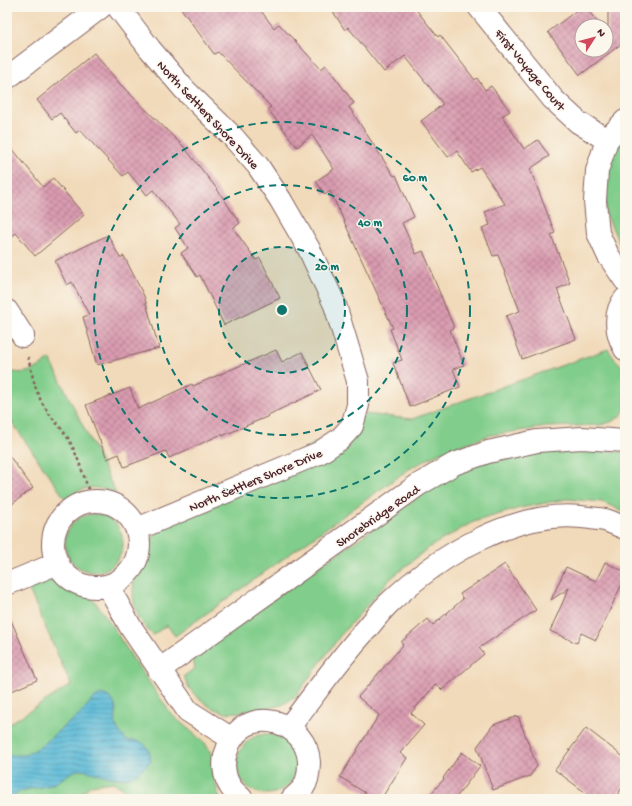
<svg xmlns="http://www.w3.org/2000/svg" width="632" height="806" font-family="'Gochi Hand',sans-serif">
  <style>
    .grass { fill: #81cd8b; stroke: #66765b }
    .water { fill: url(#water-rules); stroke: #526c81 }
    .building { fill: url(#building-cross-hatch) }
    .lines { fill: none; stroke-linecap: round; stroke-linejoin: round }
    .minor-casing { stroke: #84605d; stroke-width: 24 }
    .path { stroke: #84605d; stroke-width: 2.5; stroke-dasharray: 3 3; stroke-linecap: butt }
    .minor { stroke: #fff; stroke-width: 22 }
    .ring { fill: none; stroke: #0f766e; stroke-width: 2; stroke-dasharray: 7 5 }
    .labels { text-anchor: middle; stroke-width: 3; stroke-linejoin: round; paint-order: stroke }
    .street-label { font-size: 13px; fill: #4a1f2b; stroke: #fbf7ec }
    .centre { fill: #0f766e; stroke: #fbf7ec; stroke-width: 2 }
    .ring-label { font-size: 12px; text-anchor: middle; font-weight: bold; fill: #0f766e; stroke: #fbf7ec; stroke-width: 3; stroke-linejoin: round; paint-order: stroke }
  </style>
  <defs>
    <pattern id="water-rules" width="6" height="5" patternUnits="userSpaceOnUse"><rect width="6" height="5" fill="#59b9d7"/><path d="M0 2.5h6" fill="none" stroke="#4c96af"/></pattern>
    <pattern id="building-cross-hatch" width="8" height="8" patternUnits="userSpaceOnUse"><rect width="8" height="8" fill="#d99bb0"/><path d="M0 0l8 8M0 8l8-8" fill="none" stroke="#b27e8f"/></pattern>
  </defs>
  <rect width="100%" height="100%" fill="#fbf7ec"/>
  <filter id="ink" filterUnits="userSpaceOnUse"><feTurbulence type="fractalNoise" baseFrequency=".025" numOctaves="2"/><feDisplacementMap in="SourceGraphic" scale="8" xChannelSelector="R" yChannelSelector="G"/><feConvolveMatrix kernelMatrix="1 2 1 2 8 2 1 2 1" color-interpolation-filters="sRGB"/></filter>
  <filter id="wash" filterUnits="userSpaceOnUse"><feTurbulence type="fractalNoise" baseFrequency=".012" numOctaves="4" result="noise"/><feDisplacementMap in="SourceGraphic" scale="16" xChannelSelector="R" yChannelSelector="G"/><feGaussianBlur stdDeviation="0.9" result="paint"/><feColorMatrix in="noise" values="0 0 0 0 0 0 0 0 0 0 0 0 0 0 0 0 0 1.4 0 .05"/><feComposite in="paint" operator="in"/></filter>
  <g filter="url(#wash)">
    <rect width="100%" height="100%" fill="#f1daba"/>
    <path class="grass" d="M618 141 625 150V252L619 243 606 214 605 189 608 162Z
      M608 349 614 358 625 369V409L621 416 611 422 600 425 547 427 491 435 439 453 409 469 175 636 167 625 153 635C137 622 129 599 135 579 136 575 139 572 141 568 145 561 145 552 149 545 151 540 154 536 157 532L366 414 412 419Z
      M50 359 116 493C94 486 86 484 66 500L7 415V371C26 375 35 371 50 359Z
      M558 448 625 452V512L602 502 567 499 520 508 473 522 428 548 389 580 340 636 295 697 282 705 267 708 255 709 240 712 225 713 210 707 194 694 188 687 184 676 195 668 192 656 438 483 472 466 506 455Z
      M65 543a29 29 0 1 1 58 0a29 29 0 1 1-58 0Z
      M44 579 70 585 93 599 107 618 135 662 172 715 205 743 213 757V776L220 799H136L114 782 91 785 75 799H7V725L71 685 26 583Z
      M237 764a30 30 0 1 1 60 0a30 30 0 1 1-60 0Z"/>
    <path class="water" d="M101 694C112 697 116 702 116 715 116 718 115 722 116 725 118 731 123 736 127 741 143 740 149 744 151 761 130 783 122 780 95 773 90 771 82 770 77 770 69 772 62 780 55 783 40 790 21 786 9 799H7V755H26L43 745 59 730 78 716 94 698Z"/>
    <g id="blocks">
      <path class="building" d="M180 7H258L274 28 279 24 321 69 326 65 354 103 349 107 394 176 396 175 414 217 402 223 416 254 423 251 433 274H432L454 328 450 330 464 365 453 369 460 387 410 407 393 363 402 360 390 329 393 328 330 191 325 195 316 181 334 169 312 135 297 147 268 109 271 107 218 52 214 54Z
        M330 7H414L438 37 440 35 475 80 477 78 485 90 491 86 510 111 502 116 524 149 538 140 549 156 530 169 555 233 551 235 570 283 557 289 576 339 522 359 506 316 520 311 498 255 493 256 482 228 490 225 485 212 505 204 480 167 471 172 457 151 448 157 421 121 443 104 405 56 384 72 348 27 345 30Z
        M581 7H586L600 26H582V50H606V35L608 37V7H625V41L580 75 548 32Z
        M94 53 120 84 184 147 217 189 240 223 233 228 256 260 260 258 280 298 224 325 200 275 197 277 181 253 188 248 175 228 180 224 153 190 147 195 128 172 123 176 80 130 76 133 60 113 52 119 37 100Z
        M7 142 43 187 53 178 84 215 35 256 16 233 7 240Z
        M108 235 120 258 124 256 144 296 159 348 97 365 83 317 89 315 72 282 67 285 55 261Z
        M276 350 282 362 302 352 321 390 268 415 269 416 222 436V434L169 458 166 451 124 467 119 454 107 459 86 405 130 388 138 409 192 384 193 386Z
        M7 453 33 488 7 508Z
        M605 562 625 572V577L596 640 581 633 577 643 550 631 569 588 551 600 566 567 596 581Z
        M505 564 536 610 479 648 484 654 442 690 436 684 411 713 424 725 400 753 407 758 381 799H375L340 777 379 715 358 697 403 645 401 642 428 619 433 625 463 599 460 594Z
        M7 611 37 680 7 693Z
        M518 716 537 766 530 776 493 790 477 747 493 725Z
        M586 728 625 758V784L614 799H594L555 770Z
        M462 752 480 766 455 799H426L444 779 443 778Z"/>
    </g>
  </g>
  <g filter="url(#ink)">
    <use href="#blocks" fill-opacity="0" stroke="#84605d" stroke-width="1"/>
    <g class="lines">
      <g class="minor-casing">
        <path id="minor" d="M118 7 150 49 184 89 233 137 258 166 280 199 309 249 335 305 358 381V405L352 426 340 439 319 453 137 529
          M479 7 553 99 578 122 607 140
          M7 78 101 7
          M625 121 607 140 597 171 595 201 598 233 608 255 625 280
          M625 299C613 313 616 334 625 349
          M7 311 23 336
          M53 544a43 43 0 1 1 86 0a43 43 0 1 1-86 0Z
          M7 584 58 563
          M108 586 130 626 188 711 232 739
          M159 670 418 485 454 464 488 452 537 441 582 438 625 441
          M289 727C314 695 337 662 364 632 372 623 379 613 388 604 438 556 518 506 590 518 596 519 603 519 608 521 614 523 619 526 625 528
          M242 799C238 795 233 791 230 786 224 777 222 761 227 750 228 747 229 743 232 739 253 705 307 722 309 762 309 771 308 781 303 788 300 792 295 796 292 799"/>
      </g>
      <path class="path" d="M28 357C32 373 35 392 44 406 51 418 61 427 68 438 79 458 85 480 92 501"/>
      <use href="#minor" class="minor"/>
    </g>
  </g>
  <circle cx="282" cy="310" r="63" fill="#0f766e" fill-opacity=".12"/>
  <g class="ring">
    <circle cx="282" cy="310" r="63"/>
    <circle cx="282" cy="310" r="125"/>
    <circle cx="282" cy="310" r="188"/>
  </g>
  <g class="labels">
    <g class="street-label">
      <text transform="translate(531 69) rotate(50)" y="5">First Voyage Court</text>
      <text transform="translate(209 114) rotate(47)" y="5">North Settlers Shore Drive</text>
      <text transform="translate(255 479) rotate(-23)" y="5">North Settlers Shore Drive</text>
      <text transform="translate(377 515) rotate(-35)" y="5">Shorebridge Road</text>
    </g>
  </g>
  <circle cx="282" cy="310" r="6" class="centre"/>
  <g class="ring-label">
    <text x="415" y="181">60 m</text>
    <text x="370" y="226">40 m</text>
    <text x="327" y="270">20 m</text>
  </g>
  <rect width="632" height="806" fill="none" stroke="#fbf7ec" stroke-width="24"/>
  <g transform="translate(594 38) rotate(54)"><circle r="19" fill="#fbf7ec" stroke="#b4a19f"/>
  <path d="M0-3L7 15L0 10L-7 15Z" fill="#d1495b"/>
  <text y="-6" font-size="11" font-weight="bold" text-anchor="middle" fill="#4a1f2b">N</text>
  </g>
</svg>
